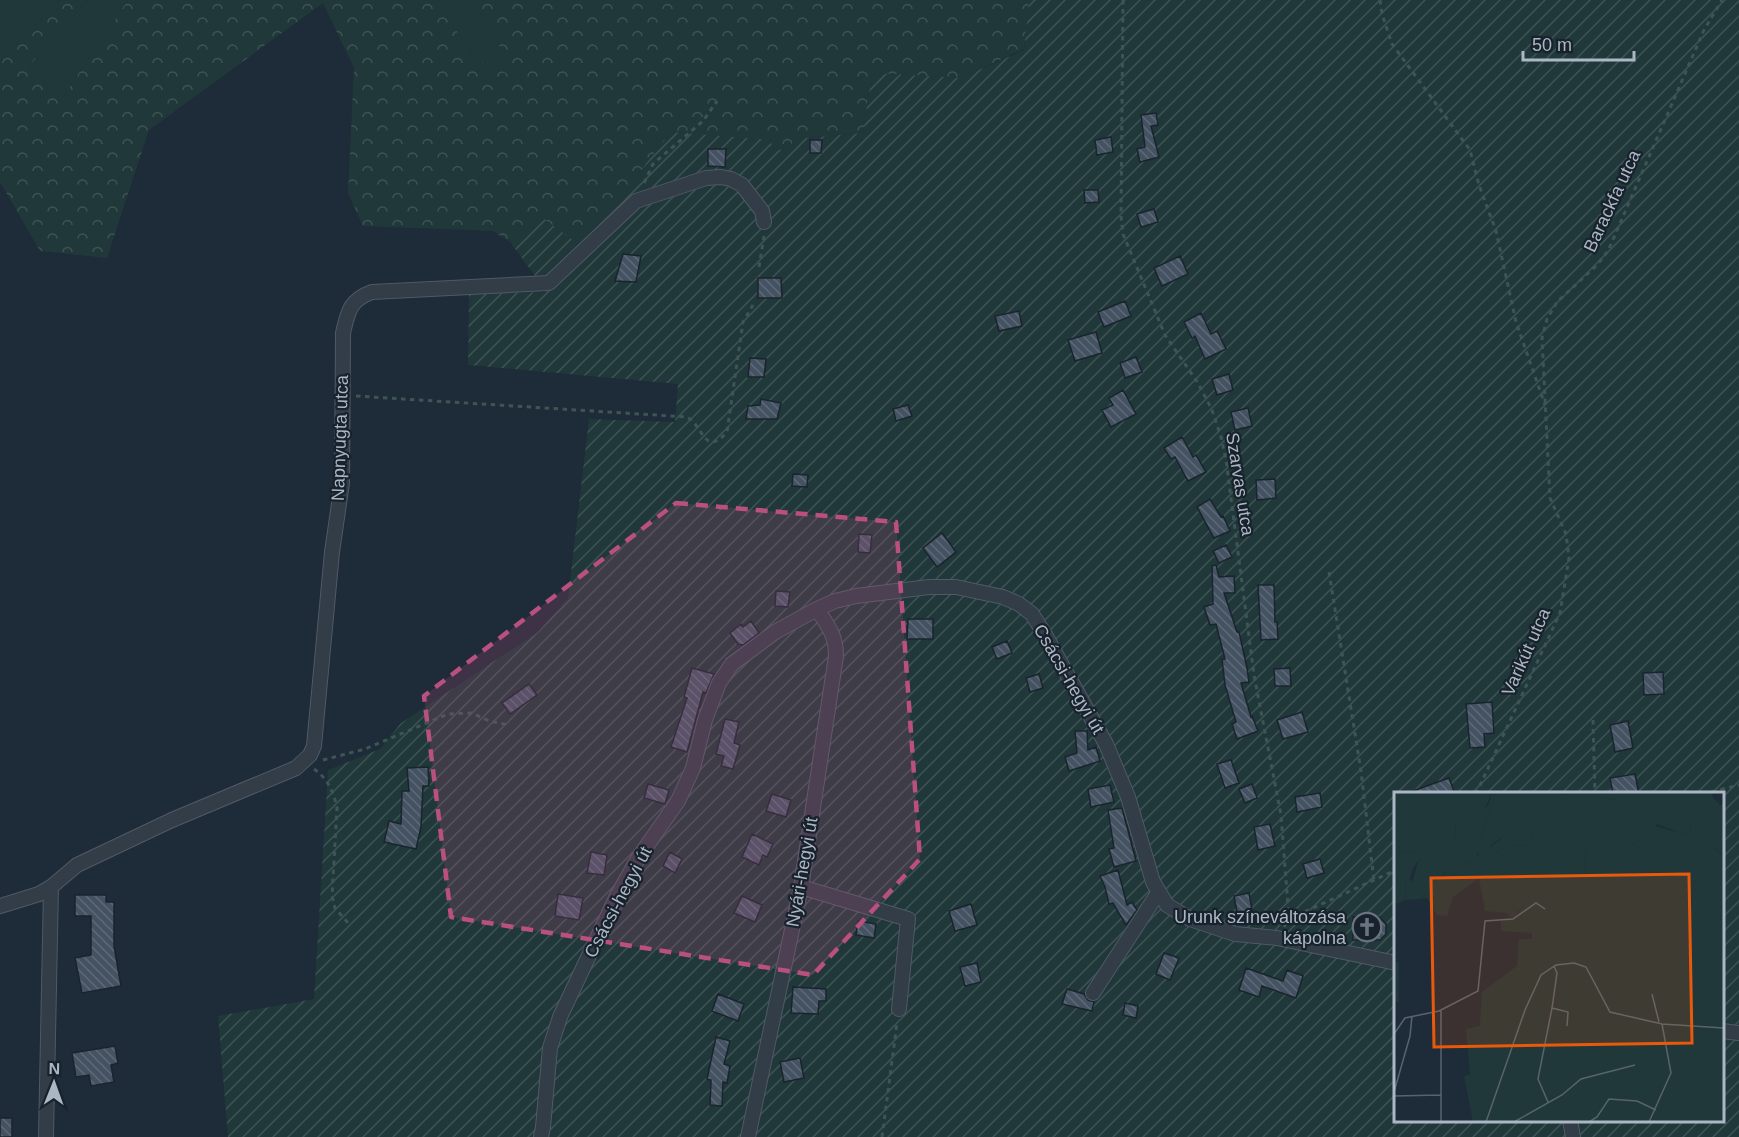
<svg xmlns="http://www.w3.org/2000/svg" width="1739" height="1137" font-family="Arial,sans-serif">
  <style>
    .green { fill: #203839 }
    .forest { fill: url(#forest-crowns) }
    .garden { fill: url(#garden-furrows); fill-rule: evenodd }
    .building { fill: url(#building-back-hatch); stroke: #1a242e; stroke-width: 1.5 }
    .lines { fill: none; stroke-linecap: round; stroke-linejoin: round }
    .street-casing { stroke: #505a66; stroke-width: 16 }
    .path { stroke: #3e5556; stroke-width: 3; stroke-dasharray: 4.5 4.5; stroke-linecap: butt }
    .street { stroke: #323d48; stroke-width: 14 }
    .marked { fill: #ba5080; fill-opacity: 0.2; stroke: #ba5080; stroke-width: 4.5; stroke-dasharray: 12 8; stroke-linejoin: round }
    .labels { text-anchor: middle; stroke-width: 4.5; stroke-linejoin: round; paint-order: stroke }
    .street-label { font-size: 18px; fill: #acb7c5; stroke: #18222c }
    .poi-label { font-size: 18px; fill: #acb7c5; stroke: #18222c; text-anchor: end }
    .inset-road { fill: none; stroke: #576370; stroke-width: 1.5 }
    .view { fill: #e8590c; fill-opacity: 0.15; stroke: #e8590c; stroke-width: 3 }
    .inset-edge { fill: none; stroke: #acb7c5; stroke-width: 3 }
  </style>
  <defs>
    <pattern id="forest-crowns" width="20" height="18" patternUnits="userSpaceOnUse" patternTransform="scale(1.5)"><rect width="20" height="18" fill="#203839"/><path d="M2 6a3 3 0 1 1 6 0M12 15a3 3 0 1 1 6 0" fill="none" stroke="#3e5354"/></pattern>
    <pattern id="garden-furrows" width="10" height="10" patternUnits="userSpaceOnUse" patternTransform="scale(1.5)"><rect width="10" height="10" fill="#203839"/><path d="M-1 1l2-2M0 10L10 0M9 11l2-2" fill="none" stroke="#3e5354"/></pattern>
    <pattern id="building-back-hatch" width="6" height="6" patternUnits="userSpaceOnUse" patternTransform="scale(1.5)"><rect width="6" height="6" fill="#445262"/><path d="M-1 5l2 2M0 0l6 6M5-1l2 2" fill="none" stroke="#5c6977"/></pattern>
  </defs>
  <rect width="100%" height="100%" fill="#1e2b38"/>
  <path class="green" d="M0 0H59L0 62Z
    M87 0H128L60 101 30 65Z
    M438 0H474L518 79 473 58Z"/>
  <path class="forest" d="M59 0H87L30 65 60 101 128 0H438L473 58 517 78 474 0H1029L1024 49 960 78 875 73 869 92 863 133 794 139 791 149 774 150 770 140 641 170 625 200 578 245 543 219 510 242 493 231 363 226 348 193 354 68 323 3 149 130 107 258 40 251 0 182V62Z"/>
  <path class="garden" d="M1029 0H1739V1137H228L218 1016 314 999 328 770 380 749 401 723 538 632 568 598 589 419 675 422 678 384 468 365 469 294 547 292 510 242 543 218 578 244 624 200 641 170 671 132 770 140 774 150 790 149 793 139 863 133 869 92 875 73 960 78 1024 50ZM1396 794H1722V1120H1396Z"/>
  <path class="building" d="M1156 113 1158 125 1151 126 1159 157 1140 162 1137 149 1145 147 1141 115Z
    M1111 137 1113 152 1097 155 1095 140Z
    M810 140H822L821 153H810Z
    M708 149H726L725 167 708 166Z
    M1084 190H1098L1099 202 1085 203Z
    M1154 209 1158 222 1141 227 1137 214Z
    M623 254 641 256 636 282 615 281Z
    M1180 256 1188 274 1162 286 1154 268Z
    M758 278H781L782 298H758Z
    M1125 301 1131 316 1104 327 1098 312Z
    M1019 311 1022 326 999 331 995 316Z
    M1201 313 1211 334 1217 331 1226 349 1205 359 1195 336 1192 338 1184 322Z
    M1096 332 1102 353 1075 361 1068 340Z
    M1136 357 1142 372 1125 378 1120 363Z
    M750 358 766 359 764 377H748Z
    M1229 374 1233 390 1217 395 1212 379Z
    M1123 390 1136 414 1111 427 1102 410 1113 405 1109 398Z
    M761 399 781 403 777 419H746L748 406 760 405Z
    M908 405 912 416 896 421 893 409Z
    M1248 408 1252 426 1235 430 1231 412Z
    M1182 437 1193 457 1196 455 1206 472 1188 481 1175 457 1171 459 1164 448Z
    M793 474 808 475 807 487 792 486Z
    M1275 479 1276 498 1257 500 1256 480Z
    M1210 499 1221 517 1223 516 1230 531 1214 538 1197 507Z
    M942 533 956 552 937 567 923 548Z
    M859 534 872 535 870 553 858 552Z
    M1226 545 1232 557 1219 563 1213 551Z
    M1216 565 1219 577 1234 576 1235 593H1224L1237 632H1239L1247 668 1249 682 1241 683 1251 717 1252 716 1258 731 1237 739 1232 724 1236 722 1225 685 1222 659H1225L1216 624 1210 625 1204 607 1213 604 1212 566Z
    M1258 585H1274L1275 622H1277L1278 639 1261 640Z
    M776 591 790 592 788 607 775 606Z
    M908 619H933V639H907Z
    M751 621 759 633 743 645 738 644 730 633 741 624 743 627Z
    M1007 641 1012 653 997 659 992 647Z
    M692 668 714 674 706 693 703 692 687 752 671 747 687 698 684 697Z
    M1290 668 1291 686H1275L1274 669Z
    M1663 672 1664 694 1644 695 1643 673Z
    M1039 674 1043 688 1030 692 1026 678Z
    M529 684 537 695 510 714 502 703Z
    M1492 702 1494 733 1484 734 1485 747 1470 748 1466 704Z
    M1302 712 1308 732 1283 739 1277 720Z
    M725 719 739 722 734 743 740 745 733 769 721 766 724 756 716 754Z
    M1628 721 1633 748 1615 752 1610 725Z
    M1075 731H1087L1088 750 1096 747 1100 761 1069 771 1065 757 1077 753Z
    M1231 760 1239 783 1225 788 1217 764Z
    M428 767 429 786H423L421 827 416 849 384 842 389 821 401 824 402 791H409L407 768Z
    M1635 774 1639 794H1613L1610 778Z
    M1449 778 1455 794H1410V792Z
    M648 784 669 790 665 804 644 798Z
    M1252 784 1257 798 1245 803 1239 789Z
    M1110 785 1114 802 1091 807 1088 789Z
    M1320 793 1322 807 1297 812 1295 797Z
    M772 794 791 800 786 817 766 811Z
    M1122 808 1136 861 1114 867 1109 849 1114 848 1108 810Z
    M1270 824 1275 846 1258 850 1254 827Z
    M752 834 773 844 767 857 763 855 759 865 742 857Z
    M591 852 607 855 604 875 587 873Z
    M670 852 682 859 675 873 663 866Z
    M1320 859 1324 873 1307 878 1303 864Z
    M1118 870 1127 905 1132 902 1137 910 1126 925 1113 903 1109 904 1105 887 1100 876Z
    M1249 893 1253 915 1238 917 1234 896Z
    M558 894 583 898 579 920 555 916Z
    M75 895H106V902H114V946L121 986 82 993 75 958 91 955V916H75Z
    M742 896 762 905 755 922 734 913Z
    M971 904 977 925 955 931 949 911Z
    M1353 917H1379L1386 924V934L1380 940H1353Z
    M858 921 876 924 874 938 856 935Z
    M1164 953 1179 958 1170 980 1156 974Z
    M977 963 981 982 965 986 960 967Z
    M1246 968 1283 981 1287 970 1303 976 1296 998 1262 986 1259 997 1239 990Z
    M793 987 826 989V1001H819L818 1014 791 1013Z
    M1067 989 1084 994 1088 1000 1094 1002 1092 1011 1062 1004Z
    M718 994 744 1004 738 1021 712 1011Z
    M1125 1003 1138 1006 1136 1018 1123 1015Z
    M716 1037 730 1041 724 1064 730 1066 727 1083 723 1082 722 1106 710 1105 711 1080 707 1079Z
    M115 1046 118 1063 111 1065 114 1082 91 1086 89 1075 76 1077 72 1053Z
    M800 1058 804 1078 784 1082 780 1062Z
    M0 1118H12V1137H0Z"/>
  <g class="lines">
    <g class="street-casing">
      <path id="street" d="M801 887 908 919 899 1009
        M0 906 39 894 51 887 77 865 172 820 296 768 310 755 314 746 332 552 342 483 343 333C348 311 350 300 372 292L549 283 636 201 706 178 721 177 731 179 742 185 762 211 764 222
        M1093 993 1158 893
        M1722 1031 1739 1033
        M1570 1120 1573 1137
        M46 1137 51 887
        M541 1137 543 1127 550 1048 560 1017 617 896 639 857 678 801 693 768 705 720 719 683 732 664 775 632 817 609 835 601 856 596 929 587H956L1003 597 1019 604 1032 614 1044 633 1106 744 1128 797 1153 882 1167 905 1190 919 1235 934 1277 938 1396 963
        M748 1137 801 887 836 656C836 635 828 626 817 609"/>
    </g>
    <path class="path" d="M1123 0 1121 216 1123 234 1165 335 1198 383 1212 410 1221 437 1226 460 1254 675 1281 815 1289 919
      M1380 0 1382 14 1392 44 1470 150 1479 185 1496 231 1516 322 1545 405
      M644 183 653 164 703 121 717 101
      M759 267 764 236
      M356 396 687 417C704 426 704 458 727 432L743 322 753 305
      M1329 572 1361 771 1374 881
      M1593 720 1595 794
      M323 760 365 749 448 714 472 713 489 721 509 725
      M314 769C327 778 334 792 337 808L332 896 335 908 349 924
      M1476 794 1560 613 1569 558 1566 534 1550 498 1542 338 1547 319 1557 302 1596 266 1608 251 1704 30 1722 0
      M1703 794 1739 785
      M1284 927 1289 919 1396 870
      M882 1137 897 1023"/>
    <use href="#street" class="street"/>
  </g>
  <path class="marked" d="M676 503 896 522 920 859 813 975 451 917 424 696Z"/>
  <defs>
    <g id="church-ring" transform="scale(1.5)"><circle r="9.5" fill="#18222c" stroke="#6b7280" stroke-width="1.5"/><path d="M-1.2-6h2.4v3.5h3.3v2.4h-3.3V6h-2.4V-.1h-3.3v-2.4h3.3Z" fill="#6b7280"/></g>
  </defs>
  <g fill-rule="evenodd">
    <use href="#church-ring" x="1367" y="927"/>
  </g>
  <g class="labels">
    <g class="street-label">
      <text transform="translate(1612 201) rotate(-65)" y="6">Barackfa utca</text>
      <text transform="translate(340 438) rotate(-88)" y="6">Napnyugta utca</text>
      <text transform="translate(1240 484) rotate(81)" y="6">Szarvas utca</text>
      <text transform="translate(1526 652) rotate(-66)" y="6">Varikút utca</text>
      <text transform="translate(1069 679) rotate(60)" y="6">Csácsi-hegyi út</text>
      <text transform="translate(802 872) rotate(-80)" y="6">Nyári-hegyi út</text>
      <text transform="translate(618 902) rotate(-62)" y="6">Csácsi-hegyi út</text>
    </g>
    <g class="poi-label">
      <text x="1346" y="923">Urunk színeváltozása<tspan x="1346" dy="21">kápolna</tspan></text>
    </g>
  </g>
  <g transform="translate(1394 792)">
    <rect width="330" height="330" fill="#1e2b38"/>
    <path d="M98 0H102L87 43 114 96 107 93 84 60 82 67 61 78 46 101 41 96 52 79 27 107 11 108 12 88 18 90 27 61 6 59 5 54H42L44 44 62 46 61 30 70 35 80 29 95 12ZM132 11 135 15 132 43H138L137 53 117 54 102 60 96 55 106 48 124 15Z" fill="#203839"/>
    <path d="M0 0H98L87 26 70 35 61 30 62 47 44 44 43 54H5L6 59 27 61V65L19 76 16 87 19 90 12 88 11 108 0 113ZM102 0H179L170 3 180 13 219 8 212 6 211 1 216 0H320L318 4 326 13 330 10V63L317 54 313 36 296 31 297 45 263 32 247 57 233 49 228 32 245 28 195 38 189 56H192L189 91 166 98V104L132 110 123 121 118 117 113 121 91 119 85 86 59 105 53 124 43 123 33 106 27 107 52 79 42 96 46 101 61 78 82 67 86 59 107 93 113 96 87 43ZM132 11V43L138 44 137 53 117 54 102 60 96 54 114 41 124 16Z" fill="#203839" fill-rule="evenodd"/>
    <path d="M0 170H5V210L0 209Z" fill="#203839"/>
    <path d="M179 0H216L211 1 212 6 221 8 182 20 180 13 172 15 169 3ZM289 20 310 27 313 36 323 39 317 54 330 64V330H79L70 284 76 282 72 237 86 234 88 200 123 174 125 147H138V141L107 139V129L118 127 113 121 118 117 124 121 137 104H165L167 95 189 91 192 56 179 61 176 51 191 45 193 36 246 21 241 33H228L235 43 233 49 247 57 254 32 297 44 296 32 291 30Z" fill="#203839"/>
    <path class="inset-road" d="M258 202 265 230M158 216 174 220 173 234M47 219V330M0 242 11 226 45 219 84 199 91 129 119 127 142 111 151 117M0 300 16 244 18 224M0 304 47 303M154 310 144 287 158 216 163 181 160 174M92 330 131 218 147 183 162 173 180 171 192 175 216 220 268 232 330 236M120 330 168 303 187 287 241 273M195 330 203 325 215 307 243 309 262 318M255 330 277 281 268 232"/>
    <path class="view" d="M295 82 298 251 40 255 37 86Z"/>
    <rect width="330" height="330" class="inset-edge"/>
  </g>
  <g transform="translate(54 1083) rotate(1)" stroke="#18222c" stroke-width="4.5" paint-order="stroke">
  <path d="M0-4.5L10 22L0 15L-10 22Z" fill="#acb7c5"/>
  <text y="-9" font-size="16" font-weight="bold" text-anchor="middle" fill="#acb7c5">N</text>
  </g>
  <path d="M1523 51v9h111v-9" fill="none" stroke="#acb7c5" stroke-width="3"/>
  <text x="1532" y="51" font-size="18" fill="#acb7c5" stroke="#18222c" stroke-width="4.5" paint-order="stroke">50 m</text>
</svg>
